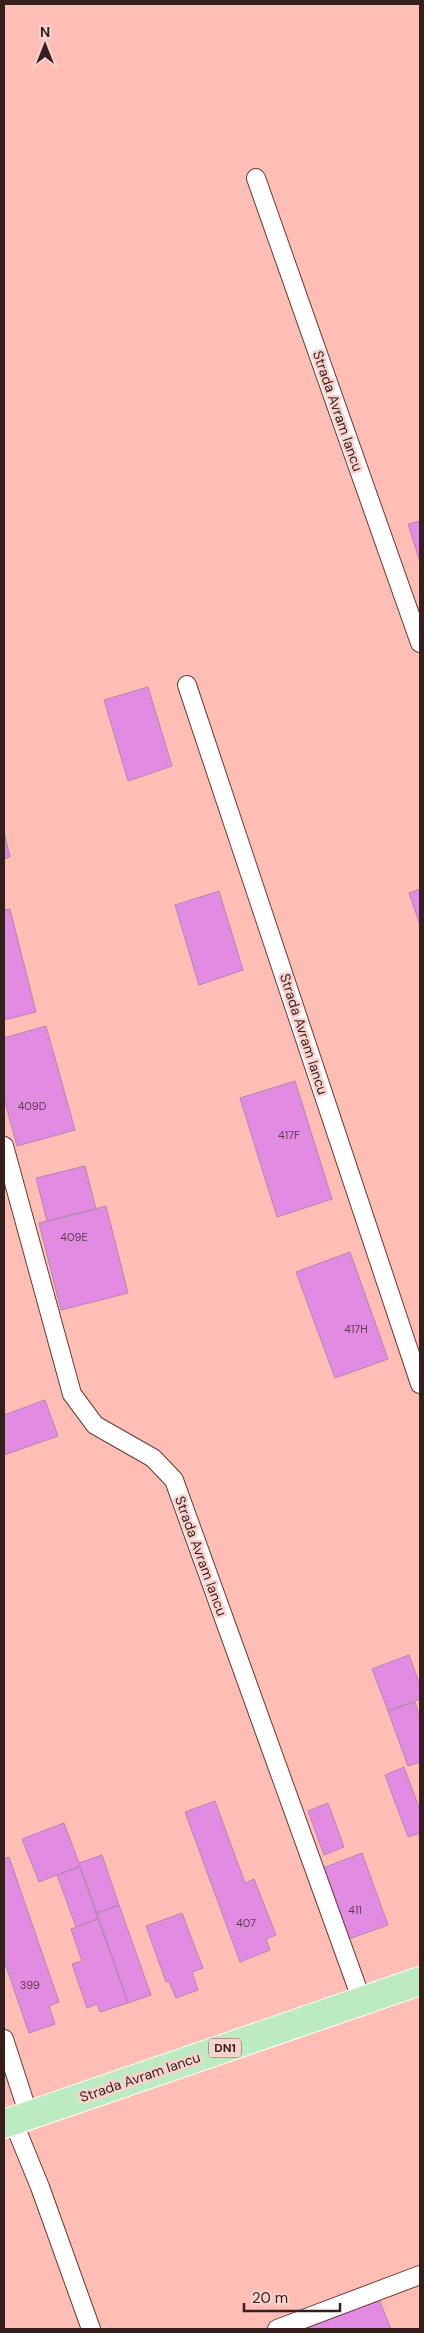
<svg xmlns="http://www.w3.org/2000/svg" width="424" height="2333" font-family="'DM Sans',sans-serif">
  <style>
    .building { fill: #e18be3; stroke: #b188b1 }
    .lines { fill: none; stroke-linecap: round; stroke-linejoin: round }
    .lane-casing { stroke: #6d3833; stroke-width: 20 }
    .primary-casing { stroke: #fff; stroke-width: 30 }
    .lane { stroke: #fff; stroke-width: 18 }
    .primary { stroke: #bdebc1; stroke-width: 28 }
    .labels { text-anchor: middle; stroke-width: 5; stroke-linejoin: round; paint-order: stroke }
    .number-label { font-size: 11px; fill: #61394e }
    .shield { fill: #f9d2cd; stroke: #705451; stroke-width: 1 }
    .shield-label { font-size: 12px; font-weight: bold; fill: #361e1c }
    .street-label { font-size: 14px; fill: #361e1c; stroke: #f9d2cd }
  </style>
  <rect width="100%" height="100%" fill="#febdb5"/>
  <path class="building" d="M420 521V562L408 524Z
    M148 687 172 766 128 781 104 700Z
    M4 832 10 857 4 859Z
    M420 889V925L409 893Z
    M219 891 243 970 199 985 175 905Z
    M10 909 36 1012 4 1020V910Z
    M46 1026 75 1130 17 1146 4 1098V1038Z
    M295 1081 332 1199 277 1217 240 1098Z
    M85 1166 96 1209 47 1221 36 1178Z
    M106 1206 128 1293 61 1310 39 1223Z
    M350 1252 388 1359 335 1378 296 1272Z
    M45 1400 58 1436 4 1455V1415Z
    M409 1655 420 1685V1699L388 1711 372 1669Z
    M415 1702 420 1718V1762L408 1766 388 1711Z
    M404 1767 420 1810V1833L408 1837 385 1775Z
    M215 1801 245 1883 254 1879 276 1935 266 1939 270 1950 240 1962 185 1812Z
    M328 1803 344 1847 324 1855 308 1811Z
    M64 1823 80 1866 39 1882 22 1839Z
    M362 1853 388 1925 349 1939 323 1868Z
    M102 1855 119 1905 97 1913 79 1863Z
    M9 1857 59 2002 49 2006 55 2024 29 2033 4 1960V1859Z
    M80 1867 98 1919 76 1927 57 1875Z
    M119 1905 151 1995 128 2003 97 1913Z
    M182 1913 203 1968 192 1972 198 1990 176 1998 169 1981 166 1982 146 1926Z
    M98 1919 128 2003 100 2012 97 2004 87 2008 72 1964 82 1961 71 1929Z
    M379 2299 391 2329H301Z"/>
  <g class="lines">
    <g class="lane-casing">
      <path id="lane" d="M256 178 420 643
        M187 685 420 1384
        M4 1146 72 1394 95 1425 153 1458 174 1480 362 2001
        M4 2039 29 2116
        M13 2121 40 2187 91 2329
        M277 2329 420 2275"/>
    </g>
    <g class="primary-casing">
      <path id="primary" d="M4 2124 420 1981"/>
    </g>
    <use href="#lane" class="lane"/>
    <use href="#primary" class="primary"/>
  </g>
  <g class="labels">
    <g class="number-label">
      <text x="32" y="1110">409D</text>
      <text x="289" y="1139">417F</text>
      <text x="74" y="1241">409E</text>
      <text x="356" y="1333">417H</text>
      <text x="355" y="1914">411</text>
      <text x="246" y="1927">407</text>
      <text x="30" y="1989">399</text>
    </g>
    <rect class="shield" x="209" y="2038.5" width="32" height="19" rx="4"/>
    <g class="shield-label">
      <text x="225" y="2052">DN1</text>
    </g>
    <g class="street-label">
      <text transform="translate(338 411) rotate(71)" y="5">Strada Avram Iancu</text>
      <text transform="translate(304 1034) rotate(72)" y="5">Strada Avram Iancu</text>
      <text transform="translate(201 1556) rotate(70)" y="5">Strada Avram Iancu</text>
      <text transform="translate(140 2077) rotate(-19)" y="5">Strada Avram Iancu</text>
    </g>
  </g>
  <rect width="424" height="2333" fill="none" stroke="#361e1c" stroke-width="10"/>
  <g transform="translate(45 45)" stroke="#f9d2cd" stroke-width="4" paint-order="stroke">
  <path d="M0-4L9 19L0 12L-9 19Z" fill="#361e1c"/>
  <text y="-8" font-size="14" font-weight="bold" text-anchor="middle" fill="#361e1c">N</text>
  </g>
  <path d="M244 2303v8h96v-8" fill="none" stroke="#361e1c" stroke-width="2.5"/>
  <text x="252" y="2303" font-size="15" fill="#361e1c" stroke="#f9d2cd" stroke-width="4" paint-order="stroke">20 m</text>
</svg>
